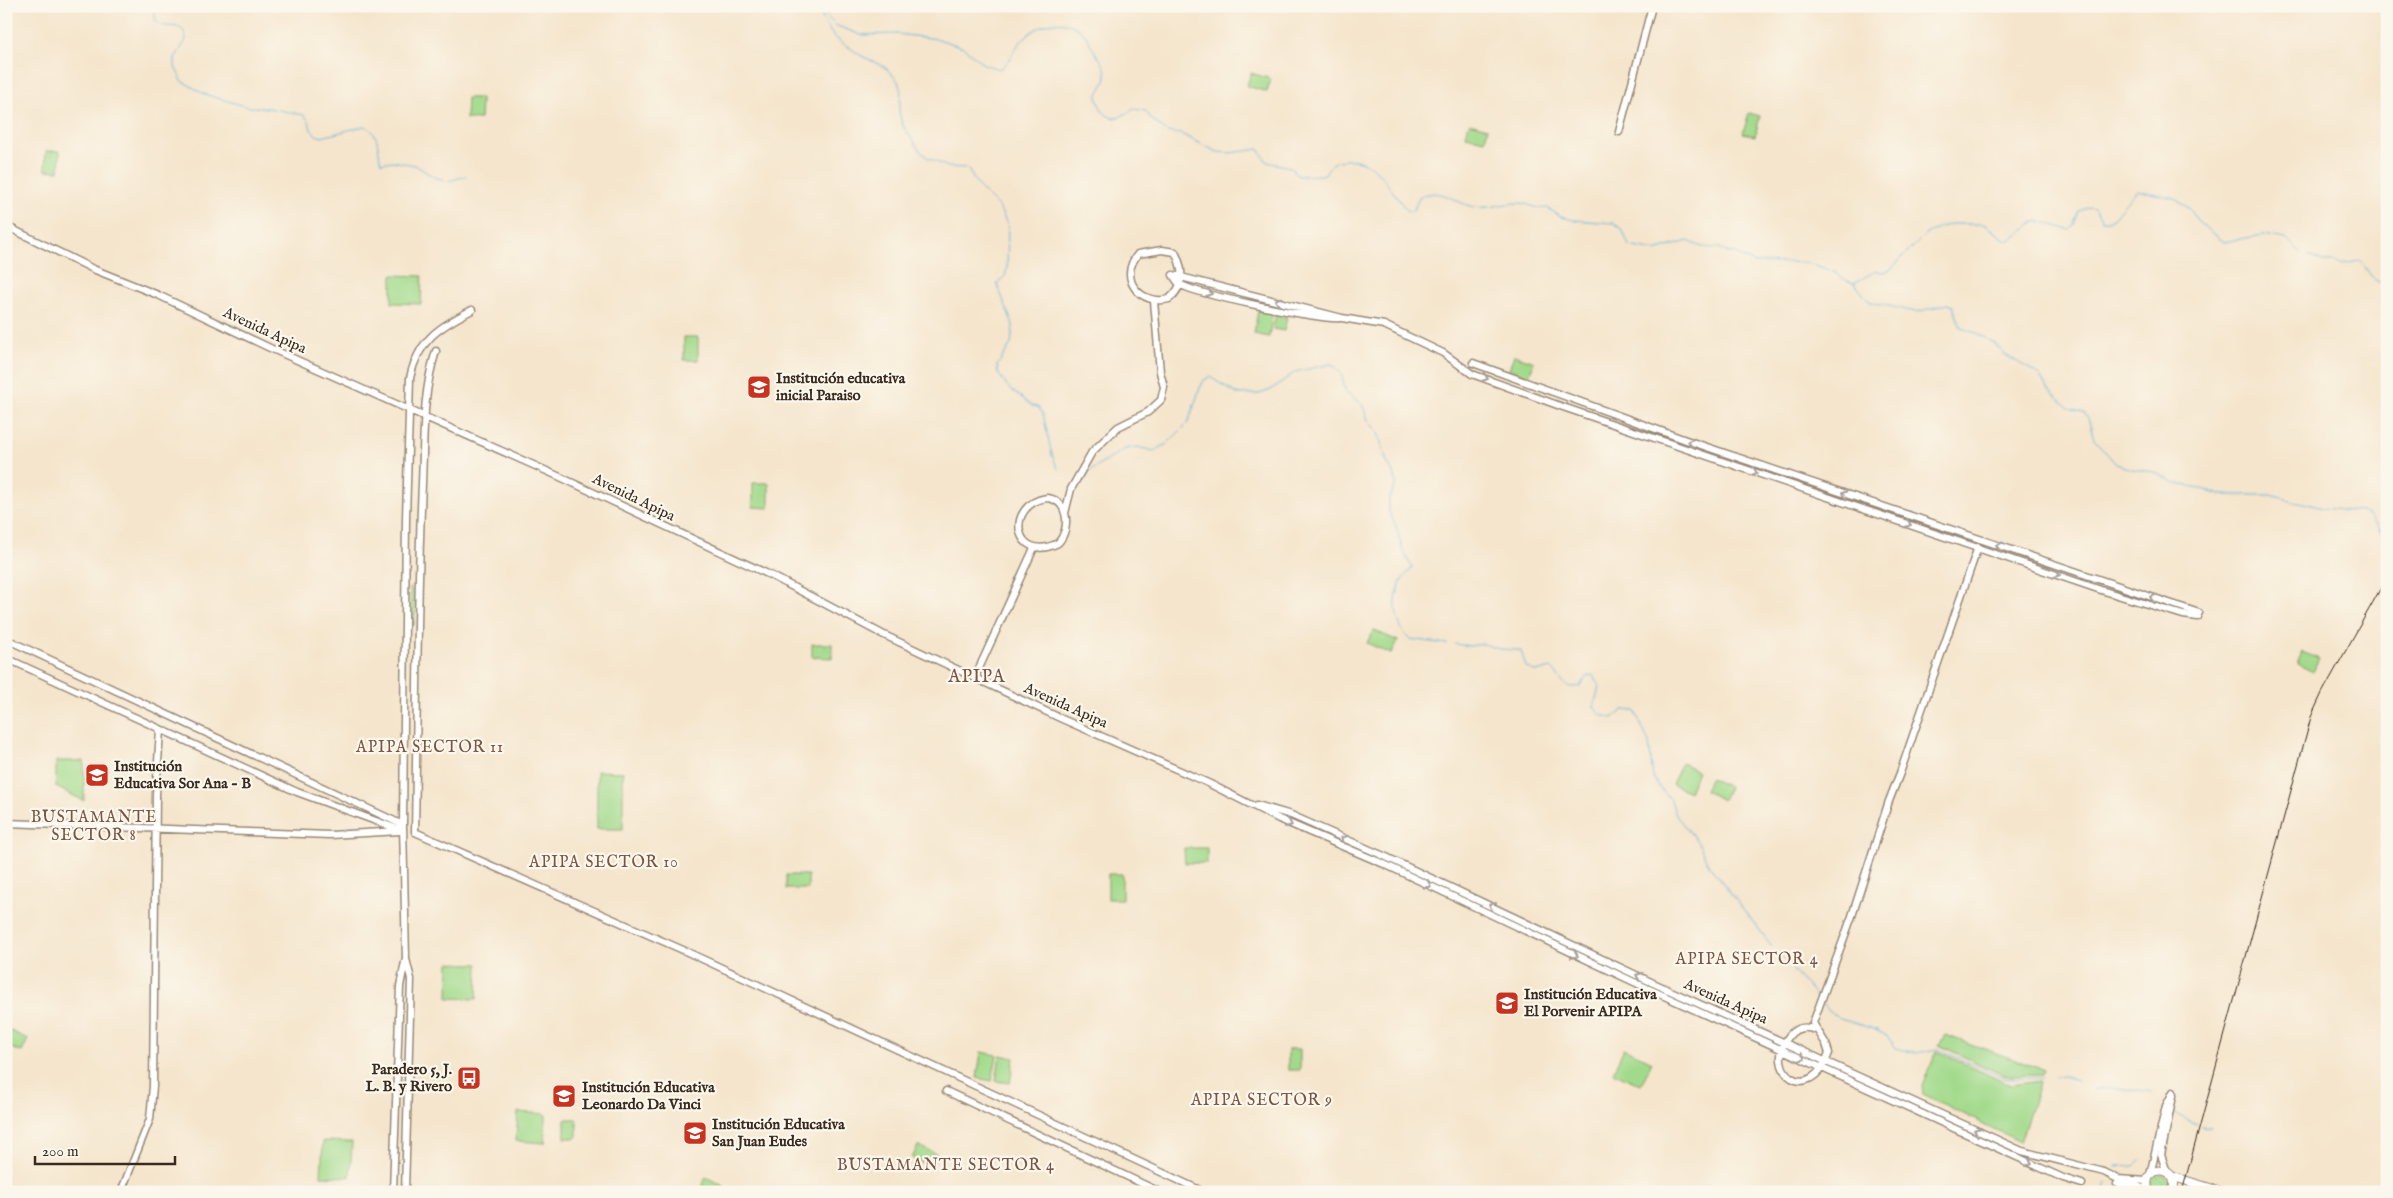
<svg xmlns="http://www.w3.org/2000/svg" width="2393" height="1198" font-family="'IM FELL English',serif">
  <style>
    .grass { fill: url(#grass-dots); stroke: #6e8254 }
    .park { fill: #a2da8b; stroke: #6e8254 }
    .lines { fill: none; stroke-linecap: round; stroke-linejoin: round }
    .stream { stroke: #60b2db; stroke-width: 1 }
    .tertiary-casing { stroke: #988875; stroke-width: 9 }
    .secondary-casing { stroke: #988875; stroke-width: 10 }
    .tertiary { stroke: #fff; stroke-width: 6 }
    .secondary { stroke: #fff; stroke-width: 8 }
    .rail { stroke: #3b2a1e; stroke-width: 1 }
    .oneway { stroke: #a79f9a }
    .labels { text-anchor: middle; stroke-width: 4.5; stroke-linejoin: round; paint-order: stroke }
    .street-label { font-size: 15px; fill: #3b2a1e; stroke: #fbf7ec }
    .poi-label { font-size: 15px; font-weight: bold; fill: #3b2a1e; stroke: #fbf7ec; text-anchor: start }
    .neighbourhood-label { font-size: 16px; letter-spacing: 1px; fill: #7c5443; stroke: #fbf7ec }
    .quarter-label { font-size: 18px; letter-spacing: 1px; fill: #7c5443; stroke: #fbf7ec }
  </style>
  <defs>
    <pattern id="grass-dots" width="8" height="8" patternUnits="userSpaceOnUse" patternTransform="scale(1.25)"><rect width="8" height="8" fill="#a2da8b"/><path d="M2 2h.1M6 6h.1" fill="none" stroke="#8cbb78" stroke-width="1.8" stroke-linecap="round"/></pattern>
  </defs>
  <rect width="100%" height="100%" fill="#fbf7ec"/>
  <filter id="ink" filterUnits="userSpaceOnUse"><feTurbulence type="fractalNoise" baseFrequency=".02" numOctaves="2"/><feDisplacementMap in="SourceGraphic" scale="10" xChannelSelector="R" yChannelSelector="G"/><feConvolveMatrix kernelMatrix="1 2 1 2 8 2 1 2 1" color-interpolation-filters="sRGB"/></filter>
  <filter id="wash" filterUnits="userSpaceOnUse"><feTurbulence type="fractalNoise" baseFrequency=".0096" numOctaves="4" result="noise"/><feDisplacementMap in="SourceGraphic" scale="20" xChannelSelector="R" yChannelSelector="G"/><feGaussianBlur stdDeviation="1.12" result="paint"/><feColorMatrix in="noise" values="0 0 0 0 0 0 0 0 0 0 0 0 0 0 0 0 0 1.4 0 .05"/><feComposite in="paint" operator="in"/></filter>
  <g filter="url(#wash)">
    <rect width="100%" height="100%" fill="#f5e5cc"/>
    <path class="grass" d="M410 587C416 595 416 614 414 625L411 626Z
      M2150 1184a10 10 0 1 1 20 0a10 10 0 1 1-20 0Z"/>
    <path class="park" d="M1251 73 1271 79 1267 92 1247 86Z
      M467 98H481L480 119H466Z
      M1749 113 1760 116 1755 136 1743 133Z
      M1469 123 1488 128 1485 140 1466 136Z
      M46 151H60L59 171 45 170Z
      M392 275 422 276 421 304 392 303Z
      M1258 310 1273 312 1269 337 1254 334Z
      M1276 315 1287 317 1284 331 1273 329Z
      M684 337H698V360H684Z
      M1514 355 1534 362 1529 376 1509 369Z
      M753 483H769V508L753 507Z
      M1373 630 1398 641 1391 654 1367 643Z
      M812 644H832V658L812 657Z
      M2302 652 2319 659 2313 672 2297 664Z
      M56 761H84V801L56 787Z
      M1682 763 1698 771 1689 792 1672 784Z
      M597 771 623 772V829H597Z
      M1710 778 1729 787 1723 800 1705 791Z
      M1184 848H1207V863H1185Z
      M1108 874H1122V899H1108Z
      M786 875H808V889H786Z
      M449 963 478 964 477 999 448 998Z
      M8 1030 28 1039 22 1052 6 1046Z
      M1945 1035 2044 1070 2042 1075 2005 1076 1939 1045Z
      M1624 1048 1652 1062 1641 1085 1613 1072Z
      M1288 1049H1300V1070H1288Z
      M1937 1051 2010 1085 2040 1081 2020 1142 1923 1094 1922 1085Z
      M981 1052 997 1055 992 1081 977 1078Z
      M1000 1055 1014 1058 1010 1083 996 1081Z
      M518 1112 546 1114 545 1143 516 1141Z
      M565 1119H577V1138H565Z
      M323 1141 352 1142 350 1177 321 1176Z
      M918 1146 937 1154 931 1167 912 1158Z
      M706 1177 725 1187 723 1192H700Z"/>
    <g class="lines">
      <path class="stream" d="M154 6C155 11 154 19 157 22 166 32 184 18 186 40L175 58V67L182 81 204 94 248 107 268 108 304 115 309 121 311 130 316 135 322 137 364 126C380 131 377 149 381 163L392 161 415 165 434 177 448 181 466 176
        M816 6 831 33 837 39 860 55 886 68 898 81 901 92 899 112 903 126 921 152 928 158 948 167 967 168 978 186 999 207 1008 226 1007 269 1005 276 997 284 1013 325 1011 344 997 366 998 373 1008 387 1032 406 1038 407 1043 414 1052 455 1058 469
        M817 6 835 25 861 35 897 34 938 39 963 47 983 64 999 69C1009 63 1012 54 1018 45 1029 30 1051 18 1069 24 1079 28 1087 35 1091 45 1095 55 1107 64 1106 76 1106 83 1099 90 1097 97 1100 109 1104 118 1118 118L1134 109 1146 111 1151 119 1167 132 1181 134 1217 152 1230 153 1259 149 1267 162 1290 167 1298 176 1322 175 1325 174C1330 164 1334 161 1346 160 1378 156 1389 192 1408 211H1413L1420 196C1446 187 1454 204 1475 207 1490 209 1503 203 1518 203 1529 203 1536 210 1548 208L1561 217 1573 220 1614 223 1622 229 1629 246 1655 251 1688 241 1702 247 1720 248 1728 253H1734L1754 263 1801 262 1816 265 1834 272 1847 281 1854 283 1876 271 1884 272 1891 269 1926 234 1940 227 1951 224H1984L2007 241C2022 235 2025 225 2038 221L2070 230 2073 227 2079 211 2090 207 2094 208 2102 220H2111L2137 190 2174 198 2189 208 2199 223 2224 242 2263 235 2286 239 2302 253
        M2309 256 2323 262H2336L2339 265 2359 261C2369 268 2369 280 2382 283
        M1854 283 1870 302 1916 312 1948 304 1953 306 1961 328 1976 333 1994 343 2004 354 2038 374 2049 390 2069 408 2084 413 2088 418 2094 439 2116 464 2131 469 2155 472 2177 484 2200 488 2220 495H2270L2323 508 2361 512 2368 514 2380 531 2387 525
        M1081 480 1084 481 1087 473 1125 449 1137 447 1154 451 1167 444 1188 423 1200 388 1204 380 1210 377 1237 394H1259L1271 390 1295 372 1331 364C1342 369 1343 380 1345 391L1362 404 1368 420 1378 433 1387 462 1395 476 1396 484 1389 499V512L1396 526 1403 551 1412 567C1409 572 1405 575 1402 580 1392 600 1394 622 1409 639L1447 644
        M2380 531 2385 539
        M1455 644 1470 646 1483 644 1499 649 1518 650 1521 651 1526 667 1536 672 1551 668C1560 675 1561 691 1580 686L1587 676 1593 675 1599 686 1594 707 1601 715 1613 718 1623 710 1635 711 1649 743 1653 777 1658 786 1671 800 1677 817 1698 842 1708 864 1772 946
        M1777 952 1819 1000
        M1822 1003 1832 1014 1840 1019 1874 1029 1887 1036 1896 1048 1916 1053 1938 1049 2005 1079 2042 1078
        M2055 1077 2064 1076 2077 1080
        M2094 1090 2111 1087 2152 1093
        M2175 1114 2197 1124
        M2201 1126 2210 1127
        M2116 1167 2134 1166 2141 1159
        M2104 1190 2107 1182"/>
    </g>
  </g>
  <g filter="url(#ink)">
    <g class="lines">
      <g class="tertiary-casing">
        <path id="tertiary" d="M1619 132 1652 6
          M6 226 93 269 158 295 270 348 558 476 772 576 882 634 1062 719 1208 783 1279 819 1384 864 1649 989 2063 1178 2082 1184
          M1162 250 1175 252C1184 270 1185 286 1169 299 1141 306 1117 279 1138 254Z
          M1173 275 1342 318 1384 325 1443 353 1472 374 1563 407 2101 590 2183 615 2198 617
          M1173 275C1175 278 1177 282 1180 284 1193 294 1322 320 1340 318
          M436 351C422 394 424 439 422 483 417 599 417 716 415 832L683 950 1204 1192
          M1473 363 1686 440 2199 613
          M1047 498C1069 500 1071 529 1058 543 1014 565 1004 504 1047 498Z
          M1065 513 1071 489 1092 452 1118 427 1148 412 1161 400 1164 387 1160 372 1154 301
          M6 639 403 825
          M6 658 297 792 403 831
          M975 677 1034 548
          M1257 805 1291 815 1384 856 1651 982 2022 1151 2104 1172 2118 1179 2147 1181
          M6 823 330 835 400 831
          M1816 1030C1806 1026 1796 1027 1789 1036 1762 1070 1809 1108 1829 1053L1826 1044 1813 1023 1852 916 1889 801 1900 773 1978 547
          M946 1091 1160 1192
          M2167 1172 2161 1155 2173 1096
          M2150 1175 2166 1106 2173 1092
          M2117 1184 2137 1186 2148 1190
          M121 1192 150 1119 153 1086 156 794 160 730
          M393 1192 400 986 405 962
          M405 1192 411 979 406 959 403 825 406 519 410 378C418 340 439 327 472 310"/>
      </g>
      <g class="secondary-casing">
        <path id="secondary" d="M2171 1176 2223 1192
          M2149 1192C2138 1162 2184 1165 2172 1192
          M2182 1192H2199"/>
      </g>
      <use href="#tertiary" class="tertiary"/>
      <use href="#secondary" class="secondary"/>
      <path class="rail" d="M2182 1192 2311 717 2322 693 2387 577"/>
    </g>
    <defs><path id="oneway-chevron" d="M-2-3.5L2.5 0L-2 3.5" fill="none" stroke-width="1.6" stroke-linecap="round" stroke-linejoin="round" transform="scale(1.25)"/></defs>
    <g class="oneway">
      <use href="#oneway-chevron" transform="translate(1209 293) rotate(16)"/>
      <use href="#oneway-chevron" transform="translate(1278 301) rotate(-165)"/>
      <use href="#oneway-chevron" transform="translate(1485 378) rotate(20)"/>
      <use href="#oneway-chevron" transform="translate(1691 442) rotate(-161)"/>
      <use href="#oneway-chevron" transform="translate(1754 472) rotate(19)"/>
      <use href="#oneway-chevron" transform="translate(1845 494) rotate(-161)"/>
      <use href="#oneway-chevron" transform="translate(1908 524) rotate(19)"/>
      <use href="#oneway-chevron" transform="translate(1999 546) rotate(-162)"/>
      <use href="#oneway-chevron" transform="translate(2057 574) rotate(19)"/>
      <use href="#oneway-chevron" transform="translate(2153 598) rotate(-162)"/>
      <use href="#oneway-chevron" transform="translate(1289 824) rotate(23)"/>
      <use href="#oneway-chevron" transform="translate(1344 839) rotate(-157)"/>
      <use href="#oneway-chevron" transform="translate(1428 885) rotate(27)"/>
      <use href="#oneway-chevron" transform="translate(1492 906) rotate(-156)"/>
      <use href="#oneway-chevron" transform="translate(1575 955) rotate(25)"/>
      <use href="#oneway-chevron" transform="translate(1639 976) rotate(-155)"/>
      <use href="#oneway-chevron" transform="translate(1802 1058) rotate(25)"/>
      <use href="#oneway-chevron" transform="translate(1977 1131) rotate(-155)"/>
      <use href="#oneway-chevron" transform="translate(2029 1163) rotate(24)"/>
    </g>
  </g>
  <defs>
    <g id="school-square" transform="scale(1.25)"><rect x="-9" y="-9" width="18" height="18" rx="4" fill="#c8321e" stroke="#fbf7ec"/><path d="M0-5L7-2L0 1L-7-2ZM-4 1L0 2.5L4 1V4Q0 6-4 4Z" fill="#fff"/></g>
    <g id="bus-square" transform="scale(1.25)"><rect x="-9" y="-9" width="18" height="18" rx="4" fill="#c8321e" stroke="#fbf7ec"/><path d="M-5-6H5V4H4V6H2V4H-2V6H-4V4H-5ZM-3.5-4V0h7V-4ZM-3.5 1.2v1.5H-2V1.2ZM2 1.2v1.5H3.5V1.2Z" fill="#fff"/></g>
  </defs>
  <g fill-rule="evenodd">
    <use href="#school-square" x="759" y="387"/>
    <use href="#school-square" x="97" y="775"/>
    <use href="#school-square" x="1507" y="1003"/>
    <use href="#bus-square" x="469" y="1078"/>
    <use href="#school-square" x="564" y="1096"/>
    <use href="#school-square" x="695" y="1133"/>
  </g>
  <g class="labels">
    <g class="street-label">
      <text transform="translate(265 330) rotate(25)" y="5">Avenida Apipa</text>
      <text transform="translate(634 497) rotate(26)" y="5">Avenida Apipa</text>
      <text transform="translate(1066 705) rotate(24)" y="5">Avenida Apipa</text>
      <text transform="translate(1726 1001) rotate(24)" y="5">Avenida Apipa</text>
    </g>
    <g class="poi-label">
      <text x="776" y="383">Institución educativa<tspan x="776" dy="17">inicial Paraiso</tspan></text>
      <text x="114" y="771">Institución<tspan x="114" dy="17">Educativa Sor Ana - B</tspan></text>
      <text x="1524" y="999">Institución Educativa<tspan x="1524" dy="17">El Porvenir APIPA</tspan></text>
      <text x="452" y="1074" text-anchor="end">Paradero 5, J.<tspan x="452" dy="17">L. B. y Rivero</tspan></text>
      <text x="582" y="1092">Institución Educativa<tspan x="582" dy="17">Leonardo Da Vinci</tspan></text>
      <text x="712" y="1129">Institución Educativa<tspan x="712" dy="17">San Juan Eudes</tspan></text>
    </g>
    <g class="neighbourhood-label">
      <text x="430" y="752">APIPA SECTOR 11</text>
      <text x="94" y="822">BUSTAMANTE<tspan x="94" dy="18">SECTOR 8</tspan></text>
      <text x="604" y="867">APIPA SECTOR 10</text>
      <text x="1747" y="964">APIPA SECTOR 4</text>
      <text x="1262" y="1105">APIPA SECTOR 9</text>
      <text x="946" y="1170">BUSTAMANTE SECTOR 4</text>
    </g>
    <g class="quarter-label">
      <text x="977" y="682">APIPA</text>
    </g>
  </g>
  <rect width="2393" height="1198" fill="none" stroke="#fbf7ec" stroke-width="25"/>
  <path d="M35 1156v8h140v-8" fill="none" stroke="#3b2a1e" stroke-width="2.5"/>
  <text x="42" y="1156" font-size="15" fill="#3b2a1e" stroke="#fbf7ec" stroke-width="4" paint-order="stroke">200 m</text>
</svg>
